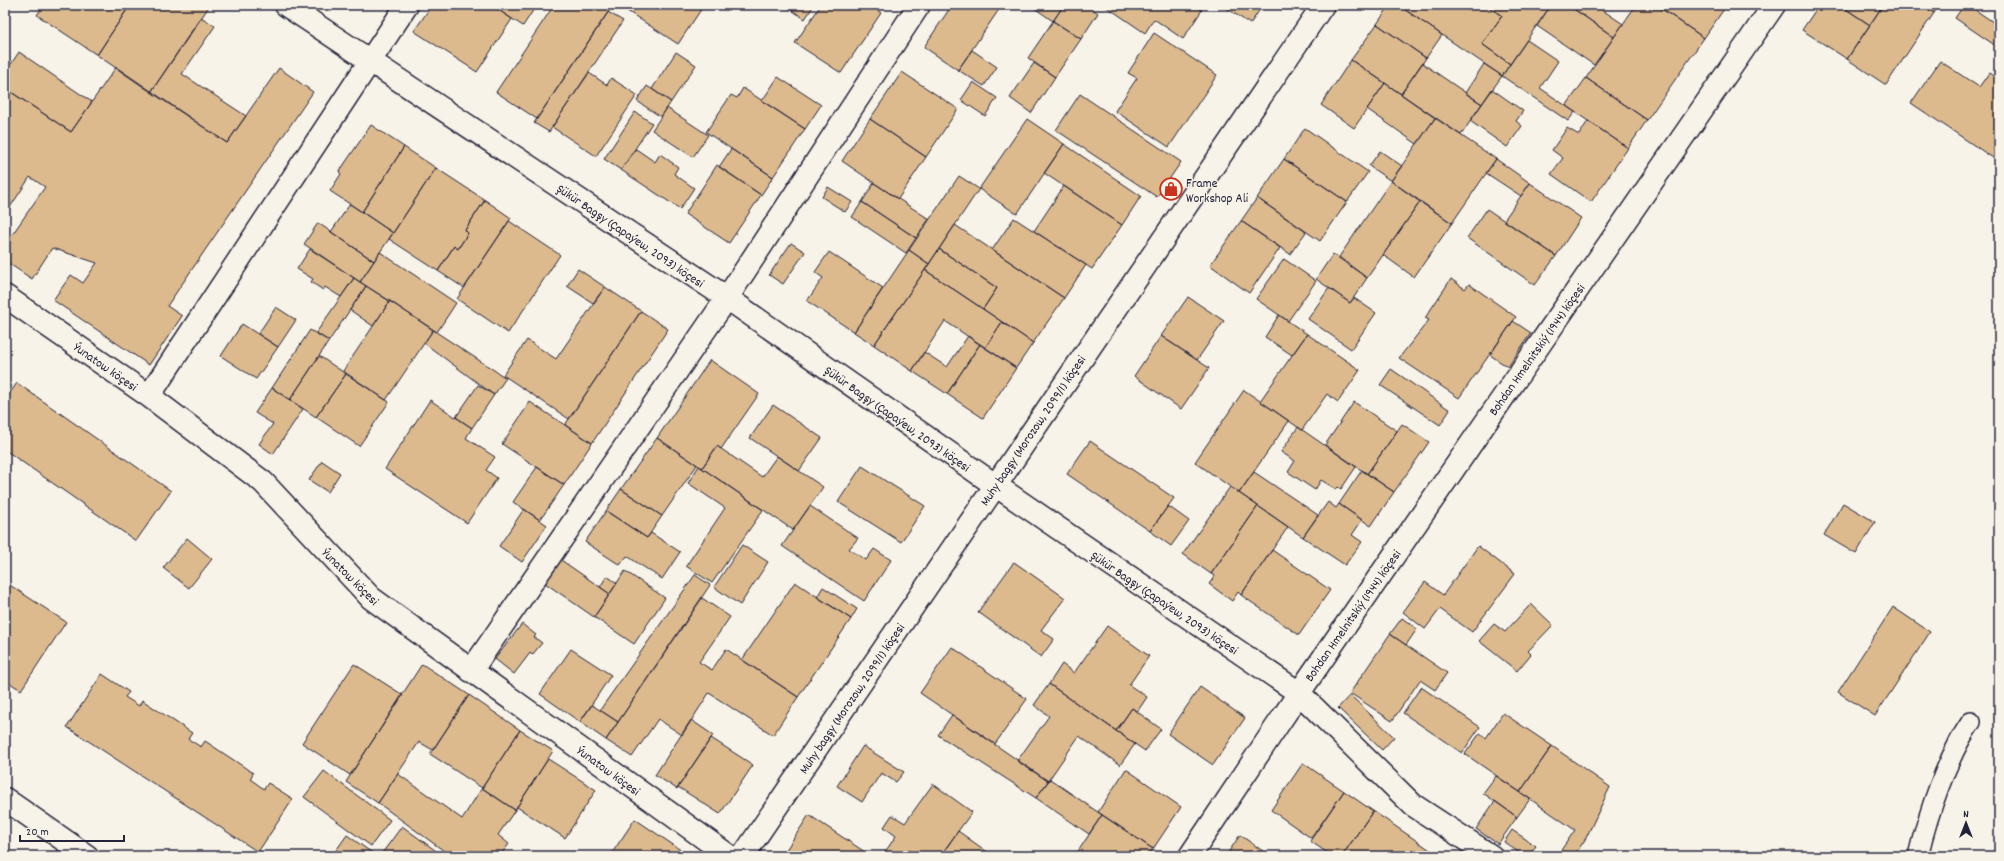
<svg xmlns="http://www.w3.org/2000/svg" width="2004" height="861" font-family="Dekko,sans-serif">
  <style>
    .building { fill: #dcba8e; stroke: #22223b }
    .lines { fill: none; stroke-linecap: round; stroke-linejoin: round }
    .lane-casing { stroke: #22223b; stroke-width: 22 }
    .street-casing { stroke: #22223b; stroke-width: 25 }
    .secondary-casing { stroke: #22223b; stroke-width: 25 }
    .lane { stroke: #f7f3e8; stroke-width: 19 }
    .street { stroke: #f7f3e8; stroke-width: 22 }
    .secondary { stroke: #f7f3e8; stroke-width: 22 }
    .labels { text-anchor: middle; stroke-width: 3; stroke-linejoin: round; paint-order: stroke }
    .poi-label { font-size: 13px; fill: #22223b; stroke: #f7f3e8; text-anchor: start }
    .street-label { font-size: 13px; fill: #22223b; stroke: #f7f3e8 }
  </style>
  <rect width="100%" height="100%" fill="#f7f3e8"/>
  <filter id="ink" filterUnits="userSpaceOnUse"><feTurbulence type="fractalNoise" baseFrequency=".025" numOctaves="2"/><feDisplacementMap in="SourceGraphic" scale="8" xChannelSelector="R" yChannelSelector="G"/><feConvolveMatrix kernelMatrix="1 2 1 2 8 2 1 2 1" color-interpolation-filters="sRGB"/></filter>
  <g filter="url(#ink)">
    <path class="building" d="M44 5H130L97 55 37 15Z
      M130 5H203L208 8 151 92 97 55Z
      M432 5H491L512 19 477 72 414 31Z
      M491 5H529L534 9 523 26Z
      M554 5H613L537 119 496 92Z
      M618 5H704L678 44Z
      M784 5H814L805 19Z
      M821 5H829L833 8 835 5H869L881 13 841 73 795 43Z
      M952 5H1002L958 70 924 47Z
      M1030 5H1064L1053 21Z
      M1064 5H1087L1098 13 1081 39 1053 21Z
      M1104 5H1194L1202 10 1183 39 1154 19 1145 33Z
      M1222 5H1263L1250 24Z
      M1390 5H1398L1442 35 1426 58 1377 24Z
      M1398 5H1486L1502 16 1482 44 1510 64 1502 76Z
      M1486 5H1551L1510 64 1482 44 1502 16Z
      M1551 5H1568L1614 37 1594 65 1537 26Z
      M1568 5H1595L1623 24 1614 37Z
      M1636 5H1656L1704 38 1647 120 1586 78Z
      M1656 5H1717L1724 9 1704 38Z
      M1819 5H1840L1870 25 1847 59 1802 30Z
      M1840 5H1883L1870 25Z
      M1883 5H1922L1934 13 1886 85 1847 59Z
      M1922 5H1940L1934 13Z
      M1964 5H1968L1999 26V48L1955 18Z
      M608 12 623 21 549 132 534 123Z
      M201 17 215 26 182 74 246 116 227 143 151 92Z
      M1053 21 1081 39 1055 77 1028 58Z
      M1377 24 1426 58 1401 94 1351 60Z
      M1154 33 1217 75 1169 147 1115 111 1137 78 1128 73Z
      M1527 40 1558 61 1540 88 1575 112 1568 121 1502 76Z
      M972 50 997 67 984 86 958 70Z
      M19 52 92 102 71 132 5 88V73Z
      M676 52 696 65 671 102 652 89Z
      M1351 60 1385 83 1354 128 1321 105Z
      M1940 61 1979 87 1989 73 1999 80V162L1911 103Z
      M1034 63 1055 77 1031 113 1010 98Z
      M1422 63 1482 104 1461 135 1401 94Z
      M1484 64 1502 76 1482 104 1465 93Z
      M116 67 227 143 279 68 313 92 167 306 182 316 149 365 53 300 71 275 83 283 97 263 52 248 32 279 5 261V245L45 187 30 177 5 215V88L71 132Z
      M902 72 958 109 926 157 870 119Z
      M589 73 607 85 611 78 637 95 596 156 552 127Z
      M778 77 821 105 805 129 762 101Z
      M1586 78 1647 120 1628 148 1566 106Z
      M973 82 997 98 985 116 961 100Z
      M1385 83 1435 118 1417 144 1367 109Z
      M647 86 671 102 661 117 637 101Z
      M743 88 805 129 773 177 706 132 731 95 737 98Z
      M1492 89 1523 111 1516 121 1522 126 1507 147 1470 121Z
      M1080 94 1181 162 1157 197 1056 130Z
      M667 108 708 135 693 157 652 130Z
      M635 112 652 123 621 170 604 159Z
      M1435 118 1496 159 1452 223 1391 181Z
      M870 119 926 157 898 199 842 161Z
      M1027 119 1064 144 1017 214 979 189Z
      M1588 121 1628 148 1591 202 1551 174 1563 158 1552 150 1567 128 1579 135Z
      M371 125 404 147 362 212 330 191 341 174 339 172Z
      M1305 128 1368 172 1347 202 1284 159Z
      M1064 144 1141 196 1122 225 1044 173Z
      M404 147 436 168 393 233 362 212Z
      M636 149 655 162 660 154 678 167 674 174 694 188 680 209 621 170Z
      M731 149 773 177 761 195 719 167Z
      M1380 151 1402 166 1391 181 1369 166Z
      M1284 159 1347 202 1320 241 1257 198Z
      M1496 159 1530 183 1521 196 1486 173Z
      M717 165 761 195 729 243 685 214Z
      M436 168 485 200 465 230 468 233 458 249 454 246 438 271 389 239Z
      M959 176 979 189 929 264 909 250Z
      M1391 181 1420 202 1367 278 1339 257Z
      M874 183 929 219 916 238 862 202Z
      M1530 183 1581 218 1556 256 1504 220Z
      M1064 186 1122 225 1092 269 1034 231Z
      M828 187 852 202 845 212 822 197Z
      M1257 198 1306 232 1290 254 1241 221Z
      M485 200 511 218 464 288 438 271 454 246 458 249 468 233 465 230Z
      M862 202 916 238 906 253 852 217Z
      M1420 202 1452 223 1414 277 1383 255Z
      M350 204 393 233 374 261 331 232Z
      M1487 209 1556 256 1535 285 1467 238Z
      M1014 218 1086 265 1064 298 992 250Z
      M509 221 560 255 508 333 457 299Z
      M1241 221 1280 248 1249 293 1210 265Z
      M318 223 374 261 360 282 304 244Z
      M955 225 1064 298 1033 343 983 309 997 288 939 249Z
      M791 243 805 252 783 284 769 275Z
      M310 249 354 278 341 297 325 287 323 290 311 282 313 279 297 269Z
      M939 249 997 288 983 309 925 270Z
      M909 250 929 264 874 345 854 332Z
      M380 252 456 303 437 332 360 282Z
      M829 252 883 288 854 332 807 301 823 278 815 272Z
      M1333 254 1367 278 1350 303 1316 279Z
      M1284 259 1316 281 1288 321 1256 299Z
      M578 269 605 287 593 303 567 286Z
      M925 270 1002 322 985 348 945 321 912 371 874 345Z
      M354 278 366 286 329 341 316 333Z
      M1451 279 1465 289 1469 284 1516 317 1459 398 1399 358 1429 320 1425 318Z
      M366 286 390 301 373 326 350 310Z
      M605 287 641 311 569 419 503 375 527 340 556 359Z
      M1329 288 1350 303 1354 298 1376 313 1351 349 1308 319Z
      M1188 297 1224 321 1197 360 1161 336Z
      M390 301 433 330 386 400 343 371Z
      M276 307 296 320 278 347 258 334Z
      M641 311 668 329 592 443 565 425Z
      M1279 315 1307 334 1292 355 1265 337Z
      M1513 321 1531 333 1508 367 1490 355Z
      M1002 322 1033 343 1016 368 985 348Z
      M242 324 278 347 256 379 221 356Z
      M310 330 329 341 290 400 272 388Z
      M433 330 506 378 494 395 424 343Z
      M1307 334 1360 370 1338 402 1327 394 1302 430 1260 401Z
      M968 336 980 344 947 394 912 371 924 352 947 367Z
      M1161 336 1209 368 1181 409 1134 376Z
      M980 344 1016 368 983 418 947 394Z
      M319 356 346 374 316 417 290 400Z
      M710 360 759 394 721 449 717 446 702 468 657 438Z
      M1391 369 1450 410 1440 425 1380 385Z
      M346 374 389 402 359 446 316 417Z
      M17 383 171 491 136 541 5 450V400Z
      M478 385 494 395 472 428 456 417Z
      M272 388 303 409 273 454 259 444 273 424 255 413Z
      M1244 390 1289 421 1239 493 1195 462Z
      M430 400 472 428 466 438 495 457 486 470 497 478 467 523 385 469Z
      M530 402 592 443 564 485 502 444Z
      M1354 402 1397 431 1367 474 1325 445Z
      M773 405 822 438 799 471 750 438Z
      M1402 424 1429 442 1394 492 1367 474Z
      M1298 427 1356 467 1341 489 1338 487 1336 489 1321 480 1315 490 1288 472 1295 461 1281 452Z
      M657 438 697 465 662 516 621 489Z
      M1090 441 1174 498 1150 531 1067 474Z
      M717 446 762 477 777 456 823 487 793 530 702 468Z
      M322 461 340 473 328 492 309 480Z
      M699 466 763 510 712 583 686 566 725 508 688 483Z
      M862 466 925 506 901 542 838 502Z
      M537 467 564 485 540 520 513 502Z
      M1362 470 1394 492 1371 526 1339 504Z
      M1254 472 1318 515 1303 537 1239 493Z
      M1230 487 1258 506 1211 574 1183 554Z
      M621 489 662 516 647 538 606 511Z
      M1328 502 1336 508 1339 504 1362 520 1352 535 1362 542 1345 565 1303 537Z
      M1843 503 1875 522 1856 554 1824 535Z
      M810 506 858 538 849 549 866 560 874 549 891 560 864 601 782 546Z
      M1168 506 1189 521 1171 546 1150 531Z
      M1258 506 1288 527 1241 595 1238 592 1232 601 1209 584 1215 576 1211 574Z
      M524 509 547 525 522 562 499 546Z
      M606 511 647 538 651 533 680 552 662 579 627 556 620 565 585 542Z
      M187 538 212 559 189 588 163 568Z
      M742 545 768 562 740 605 714 587Z
      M1478 546 1515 574 1472 632 1440 609 1425 629 1403 612 1425 582 1443 595Z
      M1272 550 1330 590 1299 635 1241 595Z
      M561 560 610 594 594 617 545 583Z
      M1014 562 1065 598 1041 630 1054 639 1041 657 978 612Z
      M625 571 665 598 634 644 594 617Z
      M695 575 710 585 618 722 600 710Z
      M607 576 617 583 610 594 600 587Z
      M5 582 66 622 21 690 5 680Z
      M795 582 851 619 798 697 742 660Z
      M823 587 857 609 851 619 817 597Z
      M702 598 730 617 699 662 712 670 726 649 798 697 773 735 709 693 682 735 658 719 632 757 606 740Z
      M1531 604 1553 625 1528 651 1531 654 1517 671 1479 641 1494 624 1505 632Z
      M1893 607 1930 632 1875 716 1838 692Z
      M1402 618 1417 629 1406 645 1390 634Z
      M522 624 536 635 534 637 542 643 532 655 530 653 514 674 495 659Z
      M1107 626 1149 656 1129 685 1147 697 1137 712 1132 708 1116 731 1049 684 1062 664 1074 673Z
      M1390 634 1447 673 1435 690 1420 680 1392 721 1350 693Z
      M952 647 1027 699 995 744 920 693Z
      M571 649 611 675 580 722 540 694Z
      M354 664 403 695 350 775 302 743Z
      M422 664 469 695 433 750 419 742 378 803 346 782Z
      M102 674 129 692 125 697 139 706 142 700 192 733 188 739 201 747 205 741 253 773 250 779 264 789 268 783 293 799 258 852 67 727Z
      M1049 684 1135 744 1120 765 1079 736 1048 781 1017 761 1049 716 1034 705Z
      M1200 687 1245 718 1213 765 1168 734Z
      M1421 687 1480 727 1462 753 1403 713Z
      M469 695 520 730 482 788 430 754Z
      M1350 695 1394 737 1382 750 1338 708Z
      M592 705 618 722 606 740 580 722Z
      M1132 708 1161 729 1145 751 1116 731Z
      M1503 713 1552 746 1520 792 1465 754 1480 733 1486 738Z
      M952 715 1048 781 1036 798 938 735Z
      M691 720 713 735 677 789 655 775Z
      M520 730 553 751 515 810 482 788Z
      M711 738 753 765 720 814 678 787Z
      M863 746 904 772 896 782 881 773 862 802 837 786Z
      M1552 746 1610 787 1586 838 1574 856H1557L1575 830 1520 792Z
      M548 759 596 790 565 838 517 807Z
      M1303 763 1344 791 1311 838 1271 810Z
      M1126 769 1181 807 1153 849 1098 812Z
      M324 771 390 820 371 846 304 797Z
      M398 774 462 819 482 788 515 810 498 835 509 844 500 856H451L378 803Z
      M1496 776 1530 799 1517 817 1483 793Z
      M1050 779 1102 815 1089 834 1036 798Z
      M933 784 972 812 940 856H918L908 849 903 856H890L885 852 896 836 884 827 892 815 905 823Z
      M1344 791 1373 811 1342 856H1332L1310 841Z
      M1495 801 1517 817 1498 844 1476 829Z
      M1373 811 1439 856H1342Z
      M809 815 871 856H782Z
      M1102 815 1153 849 1148 856H1075Z
      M635 819 688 855V856H610Z
      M402 826 443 856H380Z
      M1512 830 1536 846 1528 856H1524L1504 842Z
      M958 831 993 856H953L945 850Z
      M347 835 375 855 374 856H332Z
      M1240 835 1270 856H1226Z"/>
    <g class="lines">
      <g class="lane-casing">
        <path id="lane" d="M1918 856C1928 814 1947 757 1971 722"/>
      </g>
      <g class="street-casing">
        <path id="street" d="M286 5 727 298 995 485 1299 693 1413 805 1491 856
          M5 296 149 396 263 482 371 598 729 856
          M149 396 407 5
          M471 671 727 298 919 5
          M743 856 1323 5
          M1190 856 1299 693 1774 5"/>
      </g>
      <g class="secondary-casing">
        <path id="secondary" d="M5 799 87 856"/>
      </g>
      <use href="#lane" class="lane"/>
      <use href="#street" class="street"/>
      <use href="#secondary" class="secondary"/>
    </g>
  </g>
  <defs>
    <g id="shop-ring" transform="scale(1.15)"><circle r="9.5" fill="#f7f3e8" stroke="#c8321e" stroke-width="1.5"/><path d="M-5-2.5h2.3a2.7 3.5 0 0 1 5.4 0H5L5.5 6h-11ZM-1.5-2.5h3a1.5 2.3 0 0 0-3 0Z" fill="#c8321e"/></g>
  </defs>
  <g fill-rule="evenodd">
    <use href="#shop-ring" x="1171" y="189"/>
  </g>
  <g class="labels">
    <g class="poi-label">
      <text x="1186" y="187">Frame<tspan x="1186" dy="15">Workshop Ali</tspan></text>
    </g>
    <g class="street-label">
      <text transform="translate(631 235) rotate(34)" y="5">Şükür Bagşy (Çapaýew, 2093) köçesi</text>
      <text transform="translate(1536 349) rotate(-55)" y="5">Bohdan Hmelnitskiý (1944) köçesi</text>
      <text transform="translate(106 366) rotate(35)" y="5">Ýunatow köçesi</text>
      <text transform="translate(898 418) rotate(35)" y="5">Şükür Bagşy (Çapaýew, 2093) köçesi</text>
      <text transform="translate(1032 430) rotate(-56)" y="5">Muhy bagşy (Morozow, 2099/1) köçesi</text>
      <text transform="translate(351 576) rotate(45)" y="5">Ýunatow köçesi</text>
      <text transform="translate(1165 602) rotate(34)" y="5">Şükür Bagşy (Çapaýew, 2093) köçesi</text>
      <text transform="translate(1352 615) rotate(-55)" y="5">Bohdan Hmelnitskiý (1944) köçesi</text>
      <text transform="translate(851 698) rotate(-56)" y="5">Muhy bagşy (Morozow, 2099/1) köçesi</text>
      <text transform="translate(609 770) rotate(36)" y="5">Ýunatow köçesi</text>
    </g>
  </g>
  <rect width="2004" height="861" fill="none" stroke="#f7f3e8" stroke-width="20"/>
  <rect x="10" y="10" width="1984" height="841" fill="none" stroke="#22223b" stroke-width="1.5" filter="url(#ink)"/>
  <g transform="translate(1966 823)" stroke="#f7f3e8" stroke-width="3" paint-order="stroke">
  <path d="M0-3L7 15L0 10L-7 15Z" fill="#22223b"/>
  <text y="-6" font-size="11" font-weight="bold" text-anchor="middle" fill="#22223b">N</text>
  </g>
  <path d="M20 835v6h104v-6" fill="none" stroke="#22223b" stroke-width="2"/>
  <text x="26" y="835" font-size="12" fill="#22223b" stroke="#f7f3e8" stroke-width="3" paint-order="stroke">20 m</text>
</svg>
